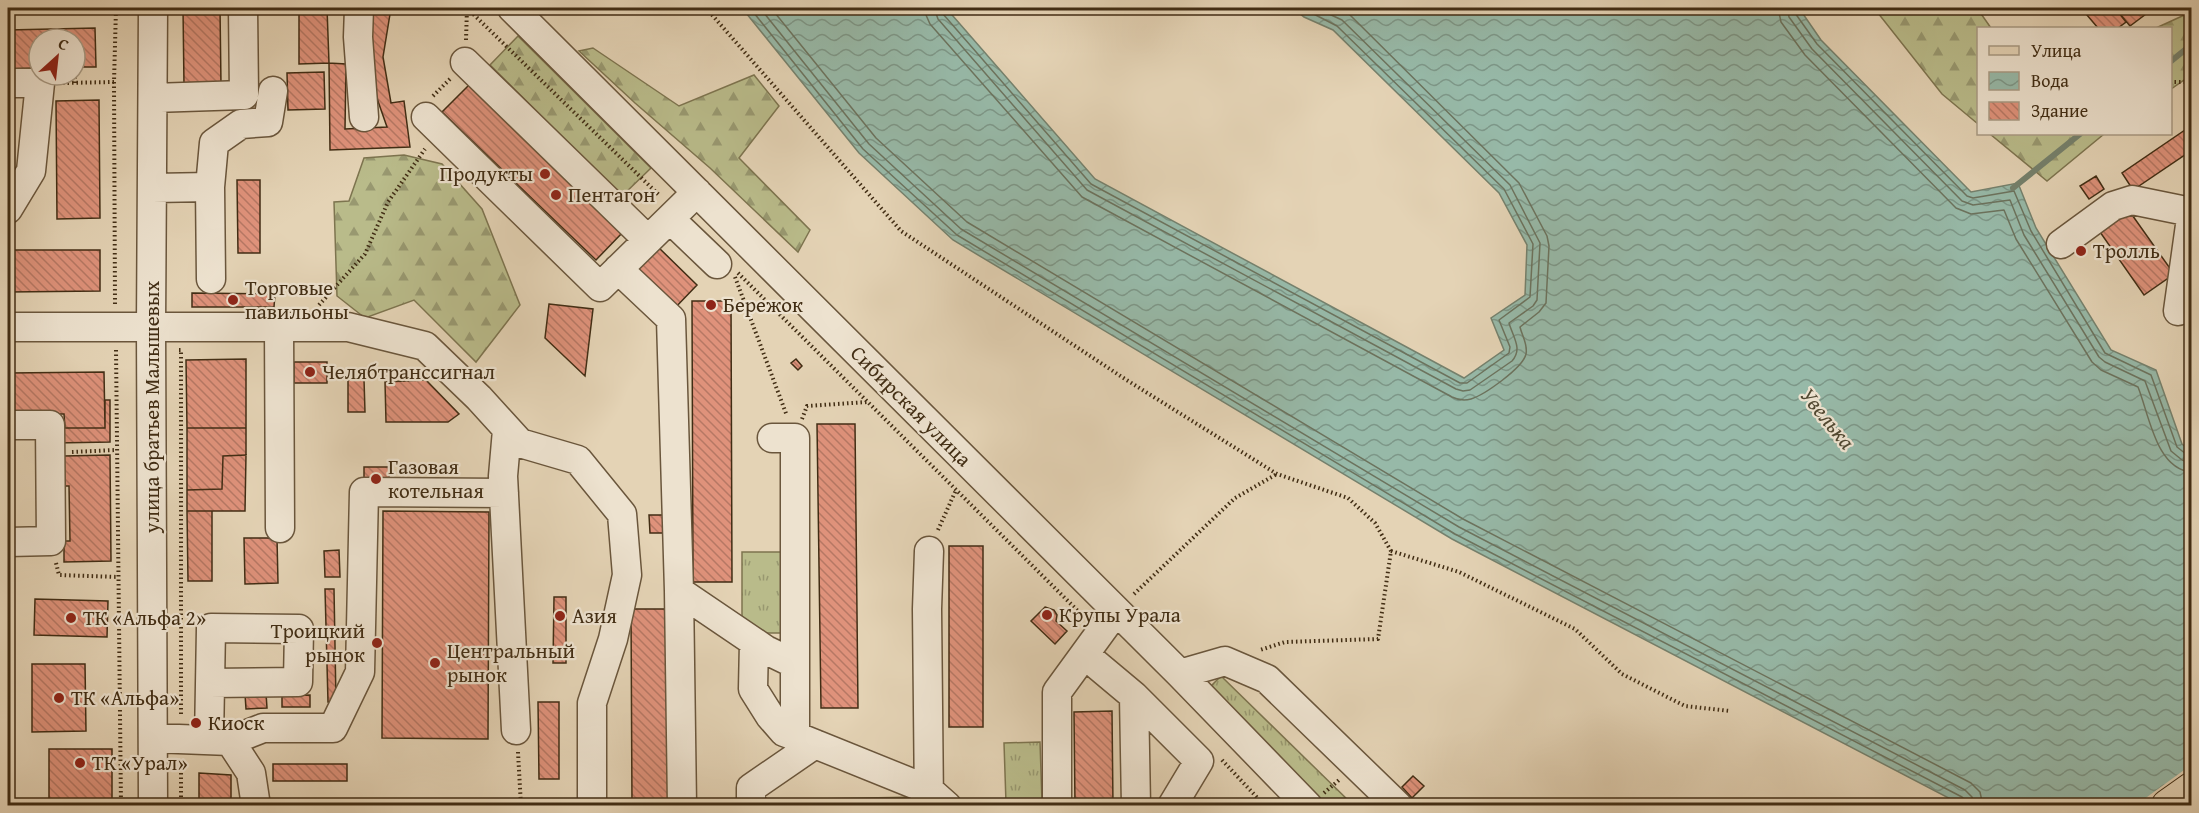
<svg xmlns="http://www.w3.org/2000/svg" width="2199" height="813" font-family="'Gentium Book Plus',serif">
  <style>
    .grass { fill: url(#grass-tufts); stroke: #7d744f; stroke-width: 1.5 }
    .forest { fill: url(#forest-firs); stroke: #7d744f; stroke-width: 1.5 }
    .garden { fill: #b9bb8a; stroke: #7d744f; stroke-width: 1.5 }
    .water { fill: url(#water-waves); stroke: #75816d; stroke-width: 1.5 }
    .pier { fill: #e4d3b5 }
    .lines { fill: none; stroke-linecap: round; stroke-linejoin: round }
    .shore { stroke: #6c735e; stroke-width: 1.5 }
    .stream { stroke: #75816d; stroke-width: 6 }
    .building { fill: url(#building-back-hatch); stroke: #412d14; stroke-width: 1.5 }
    .minor-casing { stroke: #6a563c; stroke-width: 31 }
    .major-casing { stroke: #412d14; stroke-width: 35 }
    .path { stroke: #412d14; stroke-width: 4; stroke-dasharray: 1.5 3; stroke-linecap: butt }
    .minor { stroke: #ede2cf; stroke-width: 28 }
    .major { stroke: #e4d3b5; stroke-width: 33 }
    .poi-dot { fill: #8f2418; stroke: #ede2cf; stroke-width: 2 }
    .labels { text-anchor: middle; stroke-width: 4.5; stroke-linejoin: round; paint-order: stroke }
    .poi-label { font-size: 21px; fill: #412d14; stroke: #ede2cf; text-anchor: start }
    .street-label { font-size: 21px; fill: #412d14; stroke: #ede2cf }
    .water-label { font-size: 22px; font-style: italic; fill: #524932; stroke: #ede2cf }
  </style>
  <defs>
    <pattern id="grass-tufts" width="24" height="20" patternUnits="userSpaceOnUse" patternTransform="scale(1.5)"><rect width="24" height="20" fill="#b9bb8a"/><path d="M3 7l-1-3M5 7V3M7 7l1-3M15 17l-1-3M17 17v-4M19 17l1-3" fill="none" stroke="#989870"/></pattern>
    <pattern id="forest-firs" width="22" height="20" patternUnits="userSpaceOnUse" patternTransform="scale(1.5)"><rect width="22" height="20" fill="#b9bb8a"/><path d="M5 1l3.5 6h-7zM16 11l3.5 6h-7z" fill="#989870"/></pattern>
    <pattern id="water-waves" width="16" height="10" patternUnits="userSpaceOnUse" patternTransform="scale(1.5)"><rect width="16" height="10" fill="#97b9a8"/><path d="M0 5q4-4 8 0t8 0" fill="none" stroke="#7d9788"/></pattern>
    <pattern id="building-back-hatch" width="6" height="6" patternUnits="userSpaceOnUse" patternTransform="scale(1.5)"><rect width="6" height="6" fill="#df927b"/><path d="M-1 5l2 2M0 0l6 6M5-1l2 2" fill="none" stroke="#b67864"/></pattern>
  </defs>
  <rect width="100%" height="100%" fill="#e4d3b5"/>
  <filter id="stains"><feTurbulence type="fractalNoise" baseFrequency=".00333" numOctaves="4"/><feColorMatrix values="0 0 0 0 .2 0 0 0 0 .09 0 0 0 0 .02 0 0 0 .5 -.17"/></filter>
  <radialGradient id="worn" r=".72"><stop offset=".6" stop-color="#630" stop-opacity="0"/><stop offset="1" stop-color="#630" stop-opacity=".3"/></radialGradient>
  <path class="grass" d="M742 552H782V633H742Z
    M1221 676 1353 805H1323L1206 691Z
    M1040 742 1042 802 1006 803 1004 743Z"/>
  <path class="forest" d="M1874 8H1977L1991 28H1978V124L1942 94Z
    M2191 12V75L2171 89 2170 28H2156Z
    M518 36 651 168 622 196 490 65Z
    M593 48 679 106 754 75 779 106 739 158 810 230 798 252 710 168 635 103 579 51Z
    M1990 134H2104L2047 181Z
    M404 155 442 164 482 209 520 305 476 362 414 300 365 318 337 296 334 202 349 201 364 158Z"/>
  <path class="garden" d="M916 797V805L761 806V800Z"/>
  <path class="water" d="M742 8H946L1095 179 1464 378 1504 350 1491 318 1525 295 1527 245 1499 193 1333 30 1304 17 1293 8H1799L1821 40 1971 192 2018 183 2036 228 2111 350 2156 370 2182 444 2191 451V805H1962L1452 539 953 240 859 153Z"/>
  <path class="pier" d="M2191 765V806L2136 805Z"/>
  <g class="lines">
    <path class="shore" d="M750 8 863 149 957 235 1455 534 1962 797 1966 801V806
      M760 8 869 144 961 229 1459 527 1965 790 1972 797 1974 806
      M771 8 876 138 967 222 1463 519 1971 783 1980 792 1983 806
      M925 8 926 15 930 24 1082 197 1452 397C1458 400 1464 401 1471 399 1484 395 1523 368 1526 354 1528 344 1522 336 1520 327L1539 312 1546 303 1549 246 1547 236 1519 183 1349 14 1337 8
      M934 8 938 19 1087 190 1456 389 1463 391 1470 390 1512 361C1523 349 1513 337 1509 323L1533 306 1537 300 1540 243 1510 185 1342 20 1316 8
      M941 8 943 14 1091 184 1460 383H1467L1509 353 1510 347 1499 320 1530 297 1533 244 1504 189 1337 26 1302 8
      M1778 8 1781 22 1805 55 1956 208 1971 214 2004 210 2016 239 2092 362 2101 370 2138 387C2149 414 2156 470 2192 472
      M1787 8 1789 17 1812 49 1962 201 1973 205 2010 200 2024 235 2099 357 2105 362 2145 381 2171 451 2182 460 2192 463
      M1794 8 1795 13 1817 44 1967 196 1973 198 2014 191 2031 231 2105 353 2151 375 2177 447 2186 454 2192 455"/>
    <path class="stream" d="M2170 62 2186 49
      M2013 188 2080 134"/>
  </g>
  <path class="building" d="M183 8H220L221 85 184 86Z
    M299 8H327L329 63 299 64Z
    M371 8H391L383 57 391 103 404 101 410 147 330 150 329 63 346 64 345 129 387 127 371 81Z
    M2081 8H2115L2126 22 2118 28H2098Z
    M2115 8H2154L2130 26Z
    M95 28 96 67H75V39H39V68L8 69V30Z
    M324 72 325 109 288 110 287 73Z
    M470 84 623 232 596 260 442 112Z
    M99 100 100 218 57 219 56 101Z
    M2185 130 2192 140V150L2133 190 2122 173Z
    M2096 176 2104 189 2089 199 2080 186Z
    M237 180H260V253H238Z
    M2130 212 2174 274 2144 295 2100 232Z
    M656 245 697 285 673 310 632 270Z
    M8 250H100V291L8 292Z
    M192 293 275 294 274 307H192Z
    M692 301H731L732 582H693Z
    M549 304 593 309 585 376 545 338Z
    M246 359V428H187L186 360Z
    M796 359 802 366 798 370 791 363Z
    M294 362H327V383H294Z
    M104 372 105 428H65L64 414H22L8 418V373Z
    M364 379 365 412H348V380Z
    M426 380 459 414 448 422H386L385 382Z
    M105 400H110V442L55 443 54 428H105Z
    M817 424H855L858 708H821Z
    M187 428H246V455L223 456 222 489 187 490Z
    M110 455 111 561 64 562V541H70L69 486H64V456Z
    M246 455 245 511H187V490L222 489 223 456Z
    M364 467H389V483H364Z
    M187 511H212V581H188Z
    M383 511 489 512 488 739 382 738Z
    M649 515H666L667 533H650Z
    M244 538H277L278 583 245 584Z
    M949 546H983V727H949Z
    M339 550 340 577H325L324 551Z
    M325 589H334L336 702H328Z
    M554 597H566V663H553Z
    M35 599 108 601 107 637 34 635Z
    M1045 607 1054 610 1057 615 1056 621 1067 631 1055 644 1031 621Z
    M631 609H668L669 806H632Z
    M32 664H85L86 731 32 732Z
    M266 693 267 708 246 709 245 694Z
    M310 695V707H282V696Z
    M538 702H559V779H539Z
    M1112 711 1113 806H1075L1074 712Z
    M49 749H112V801L49 802Z
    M273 764H347V781H273Z
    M199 773 231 775V806H199Z
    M1413 776 1424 786 1412 798 1402 787Z"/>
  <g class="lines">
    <g class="minor-casing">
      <path id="minor" d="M359 8 358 37 364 117
        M512 8 1180 674 1308 806
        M465 62 648 240
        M8 83H40L31 171 8 209
        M153 98 244 95 243 8
        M426 117 600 287 697 192
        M210 187 214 143 241 124 268 122 273 91
        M153 188 210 187 211 279
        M670 219 717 264
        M2061 244 2113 206 2132 200 2191 212
        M618 269 671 319 679 591 682 806
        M2178 311 2192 211
        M8 327H348L425 346 479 398 520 443 578 460 622 514 627 575 613 639 592 703V806
        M279 327 280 528
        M8 425H50L51 541 8 542
        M507 430 503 476 516 730
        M772 438H795V664
        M929 551 927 609 929 806
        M679 591 766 650 795 664V736L929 790 947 806
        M754 642 753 689 770 716 784 732 795 736
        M1085 655 1134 696 1136 806
        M1180 674 1225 661 1267 679 1398 806
        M1134 696 1199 761 1172 806
        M153 738 230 741 263 728H333L360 672 364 492 504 493
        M209 740 211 628 299 629 298 682 210 683
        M230 741 251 773 256 806
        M153 806 151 327 153 8
        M751 806V788L815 744
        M1057 806V692L1116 611"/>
    </g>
    <g class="major-casing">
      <path id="major" d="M2168 806 2192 789"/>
    </g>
    <path class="path" d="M467 8 660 196
      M706 8 901 231 1125 379 1277 474 1348 498 1375 523 1391 551 1378 639 1285 642 1260 650
      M466 40 467 8
      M75 68V83
      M2170 82H2184L2192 79
      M63 83 114 82
      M433 96 451 78
      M738 273 1084 617
      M735 277 787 416
      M115 304 114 82 116 8
      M319 305 365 254 388 202 425 149
      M116 350 121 806
      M179 350H181V715
      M802 419 807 406 867 402
      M72 452 116 450
      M938 530 956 490
      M1391 551 1459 572 1575 629 1622 674 1685 706 1730 711
      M56 563 59 575 118 577
      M1134 594 1235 498 1277 474
      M518 752 521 806
      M1222 760 1265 806
      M1324 793 1339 780
      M181 806V762"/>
    <use href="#minor" class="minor"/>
    <use href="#major" class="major"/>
  </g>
  <g class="poi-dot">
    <circle cx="545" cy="174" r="6"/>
    <circle cx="556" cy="195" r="6"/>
    <circle cx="2081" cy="251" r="6"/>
    <circle cx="233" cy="300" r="6"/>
    <circle cx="711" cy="305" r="6"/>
    <circle cx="310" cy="372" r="6"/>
    <circle cx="376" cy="479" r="6"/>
    <circle cx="1047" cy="615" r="6"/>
    <circle cx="560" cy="616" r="6"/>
    <circle cx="71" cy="618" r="6"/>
    <circle cx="377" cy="643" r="6"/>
    <circle cx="435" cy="663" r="6"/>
    <circle cx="59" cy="698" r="6"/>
    <circle cx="196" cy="723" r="6"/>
    <circle cx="80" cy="763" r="6"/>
  </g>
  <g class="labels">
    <g class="poi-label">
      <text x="533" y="181" text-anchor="end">Продукты</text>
      <text x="568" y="202">Пентагон</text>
      <text x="2093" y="258">Тролль</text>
      <text x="245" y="295">Торговые<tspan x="245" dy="24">павильоны</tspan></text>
      <text x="723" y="312">Бережок</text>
      <text x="322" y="379">Челябтранссигнал</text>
      <text x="388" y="474">Газовая<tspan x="388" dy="24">котельная</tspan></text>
      <text x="1059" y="622">Крупы Урала</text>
      <text x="572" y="623">Азия</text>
      <text x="83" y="625">ТК «Альфа 2»</text>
      <text x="365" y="638" text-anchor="end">Троицкий<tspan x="365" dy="24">рынок</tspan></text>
      <text x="447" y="658">Центральный<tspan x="447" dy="24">рынок</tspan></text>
      <text x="71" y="705">ТК «Альфа»</text>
      <text x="208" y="730">Киоск</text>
      <text x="92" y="770">ТК «Урал»</text>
    </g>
    <g class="street-label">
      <text transform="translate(911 406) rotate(45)" y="7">Сибирская улица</text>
      <text transform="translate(152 407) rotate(-90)" y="7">улица братьев Малышевых</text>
    </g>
    <g class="water-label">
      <text transform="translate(1828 418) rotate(51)" y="8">Увелька</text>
    </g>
  </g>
  <rect width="2199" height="813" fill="none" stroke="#e4d3b5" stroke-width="30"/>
  <rect x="9" y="9" width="2181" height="795" fill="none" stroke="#412d14" stroke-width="3"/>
  <rect x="15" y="15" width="2169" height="783" fill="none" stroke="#412d14" stroke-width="1.5"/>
  <rect x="1977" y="27" width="195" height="108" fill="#ede2cf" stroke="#a89a84" stroke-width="1.5"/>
  <rect x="1989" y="46" width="30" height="9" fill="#e4d3b5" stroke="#a89a84" stroke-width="1.5"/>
  <text x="2031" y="57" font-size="18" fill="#412d14">Улица</text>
  <rect x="1989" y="72" width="30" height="18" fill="url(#water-waves)" stroke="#a89a84" stroke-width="1.5"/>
  <text x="2031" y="87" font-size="18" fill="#412d14">Вода</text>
  <rect x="1989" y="102" width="30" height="18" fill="url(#building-back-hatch)" stroke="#a89a84" stroke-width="1.5"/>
  <text x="2031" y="117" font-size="18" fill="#412d14">Здание</text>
  <g transform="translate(57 57) rotate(27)"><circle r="28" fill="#ede2cf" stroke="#a89a84" stroke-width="1.5"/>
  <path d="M0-4.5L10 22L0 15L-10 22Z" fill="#8f2418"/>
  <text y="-9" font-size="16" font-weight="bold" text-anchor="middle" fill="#412d14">С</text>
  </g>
  <rect width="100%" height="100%" filter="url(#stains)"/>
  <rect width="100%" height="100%" fill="url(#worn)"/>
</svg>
